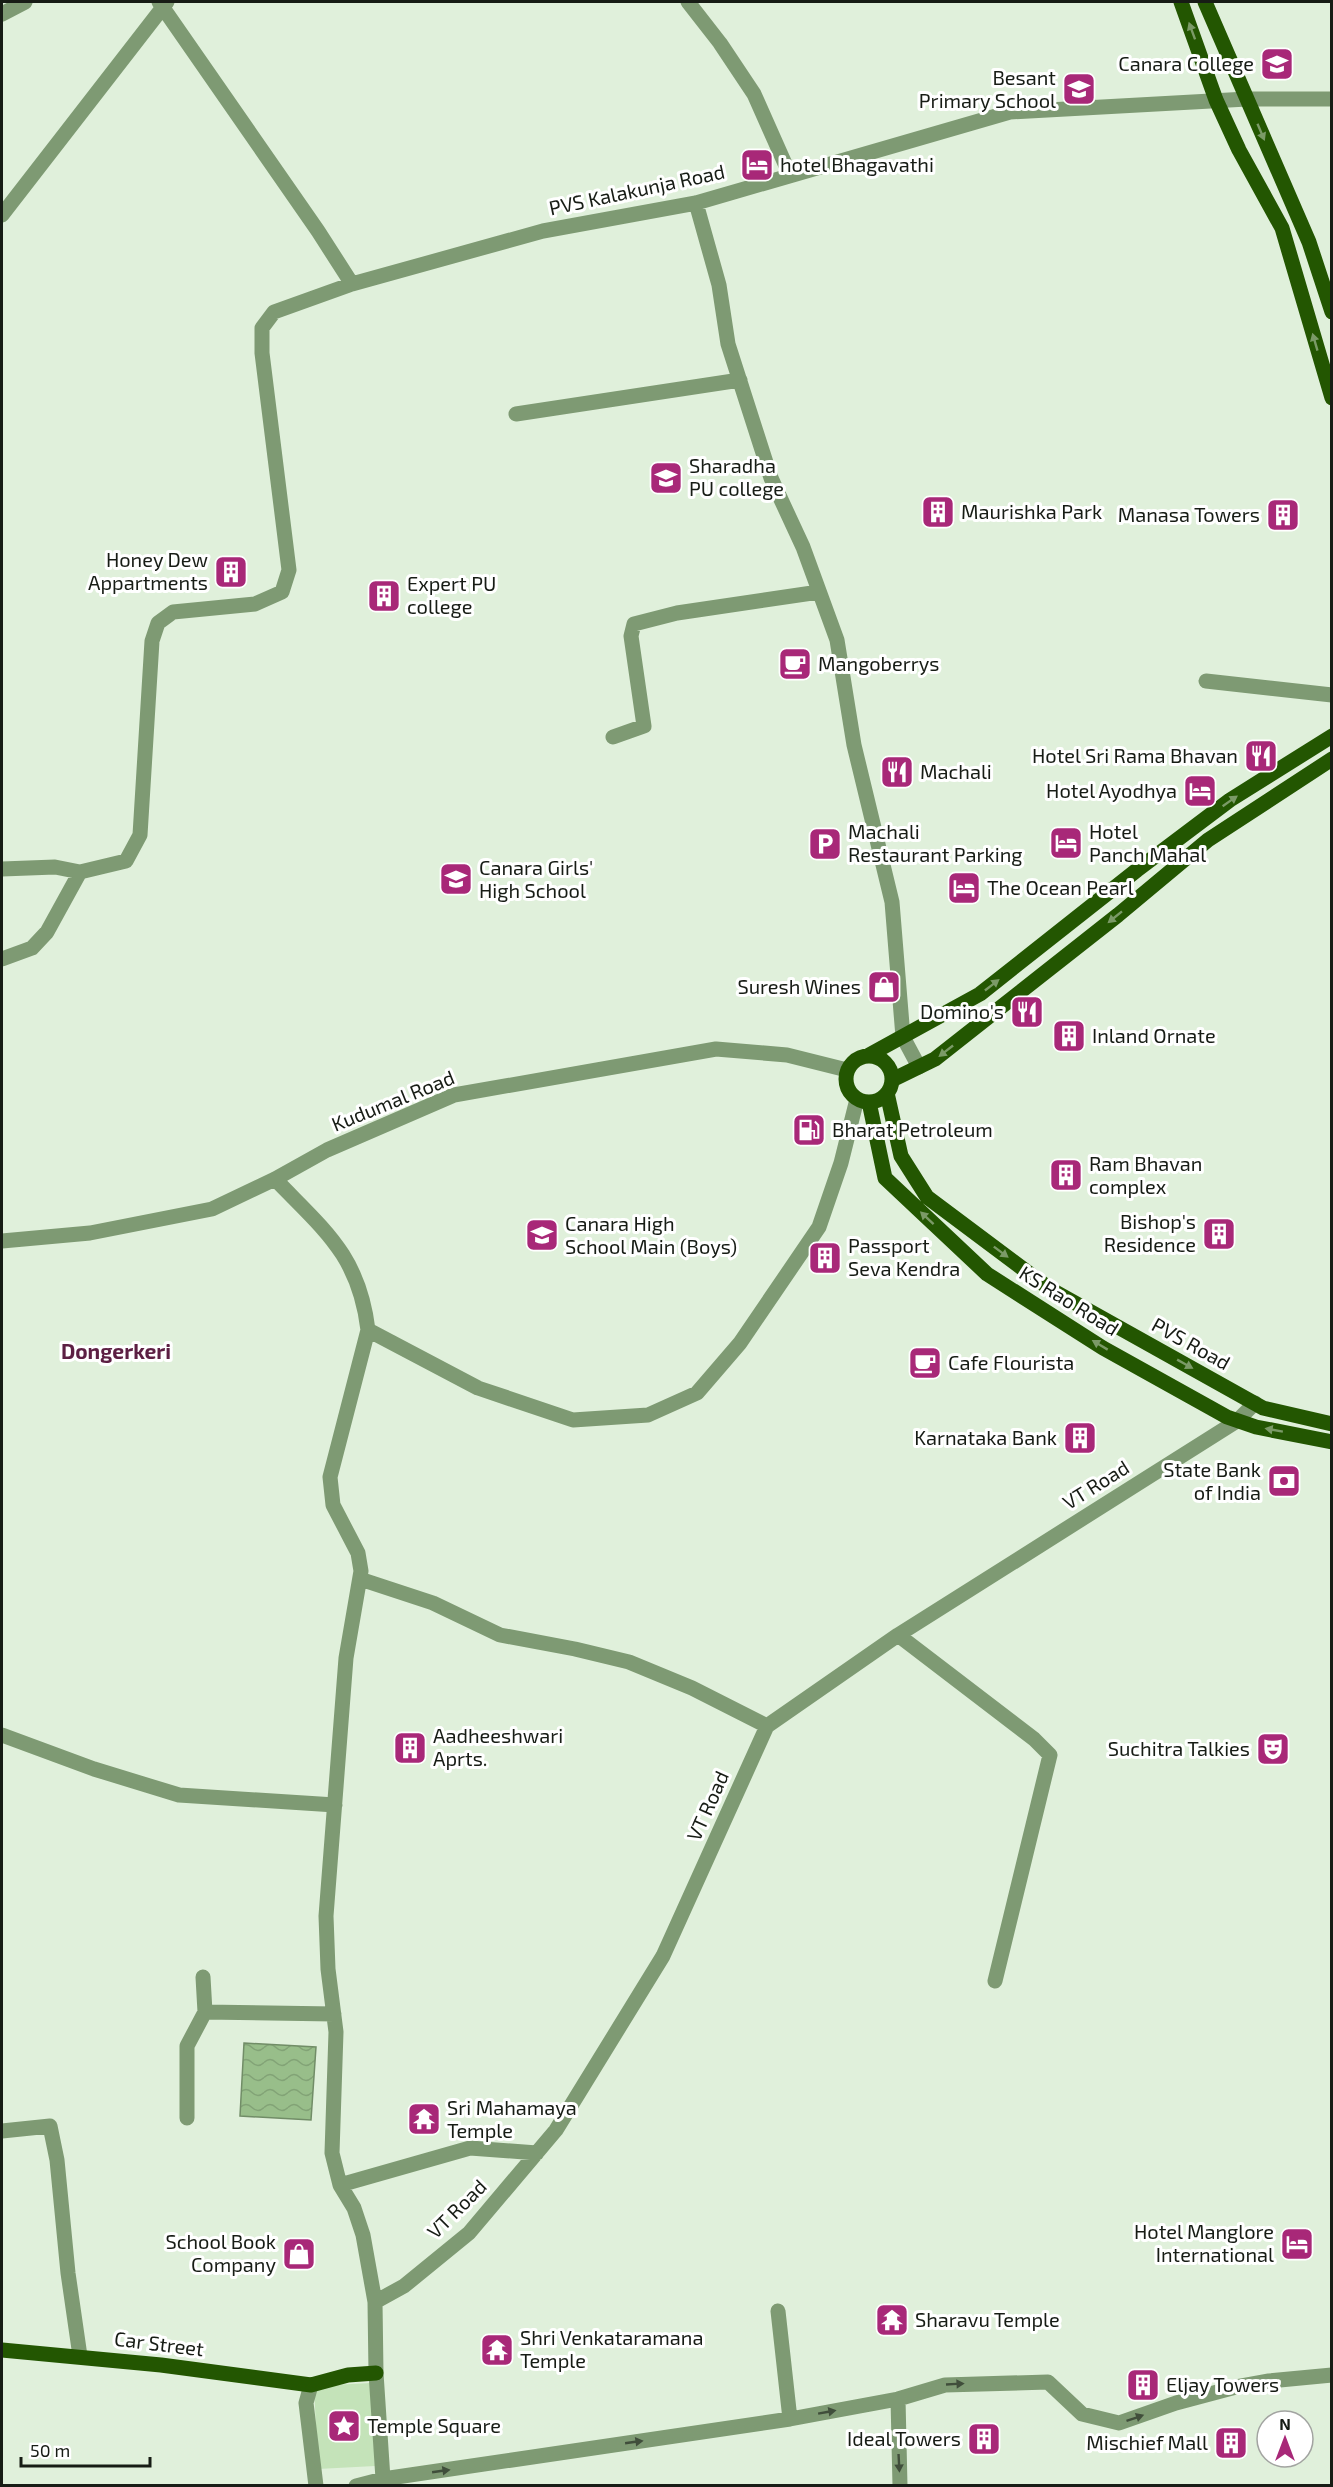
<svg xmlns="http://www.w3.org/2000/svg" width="1333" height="2487" font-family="'Exo 2',sans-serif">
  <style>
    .green { fill: #c4e3b9 }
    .water { fill: url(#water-waves); stroke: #718d67; stroke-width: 1.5 }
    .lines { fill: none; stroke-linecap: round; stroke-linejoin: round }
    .minor { stroke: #7e9a73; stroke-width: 15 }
    .major { stroke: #235601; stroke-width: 15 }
    .oneway { fill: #7b9a67 }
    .oneway2 { fill: #404e3b }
    .labels { text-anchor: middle; stroke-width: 6; stroke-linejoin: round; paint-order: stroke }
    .poi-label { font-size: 20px; fill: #171c15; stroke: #fff; text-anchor: start }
    .street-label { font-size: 20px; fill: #171c15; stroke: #fff }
    .neighbourhood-label { font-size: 21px; font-weight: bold; fill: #5c1f43; stroke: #fff }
  </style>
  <defs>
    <pattern id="water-waves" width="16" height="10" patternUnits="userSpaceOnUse" patternTransform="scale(1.5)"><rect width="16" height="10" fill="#98be8a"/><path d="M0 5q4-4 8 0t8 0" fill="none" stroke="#82a376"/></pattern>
  </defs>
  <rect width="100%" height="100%" fill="#e0f0db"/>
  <path class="green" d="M370 2383 375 2466 318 2469 314 2386Z"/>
  <path class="water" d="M244 2043 316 2047 311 2120 240 2116Z"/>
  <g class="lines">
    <path class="minor" d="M159 2 318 231 352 284
      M688 2 720 43 754 94 790 175
      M2 14 25 2
      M696 203 719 285 728 344 771 478 803 547 837 640 854 745 892 902 903 1037 919 1067
      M2 215 167 2
      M516 414 740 380
      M1206 681 1332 695
      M613 737 644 726 631 636 634 624 677 613 819 592
      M2 869 55 867 80 872
      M2 959 32 948 47 932 80 872 126 861 140 835 152 641 158 623 173 612 255 604 282 592 289 570 262 353V328L274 312 352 284 543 231 696 203 1010 112 1247 99H1332
      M275 1179C324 1230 359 1255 368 1330L478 1388 573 1420 648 1415 697 1393 740 1343 819 1227 841 1163 857 1099
      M2 1241 90 1233 212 1209 275 1179 327 1150 454 1095 716 1049 787 1055 847 1070
      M368 1330 330 1477 333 1505 358 1553 361 1571 346 1658 326 1916 328 1969 336 2032 332 2153 340 2185 354 2208 363 2235 375 2302
      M360 1579 433 1603 500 1635 575 1649 629 1662 692 1688 767 1726
      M898 1635 1034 1739 1050 1755 995 1981
      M2 1735 94 1769 179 1795 335 1805
      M205 2012 334 2014
      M187 2118V2046L205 2012 203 1977
      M2 2131 50 2126 57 2160 68 2273 80 2356
      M340 2185 470 2148 537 2153
      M778 2311 790 2419
      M311 2385 306 2403 316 2486
      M898 2399 900 2486
      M383 2479 376 2373 375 2302 404 2286 469 2233 556 2130 663 1956 767 1726 898 1635 1237 1421 1255 1403
      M356 2486 383 2479 790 2419 898 2399 945 2385 1048 2382 1082 2414 1119 2423 1176 2403 1236 2387 1269 2381 1332 2375"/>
    <path class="major" d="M1181 2 1216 100 1239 150 1282 228 1332 398
      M1205 2 1309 242 1332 312
      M869 1055 980 994 1137 870 1230 800 1332 736
      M846 1079a23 23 0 1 1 46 0a23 23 0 1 1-46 0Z
      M892 1080 935 1059 1118 915 1208 840 1332 759
      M887 1093 901 1156 927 1197 1050 1289 1263 1408 1332 1424
      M869 1102 885 1178 987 1274 1103 1348 1227 1417 1256 1427 1332 1442
      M2 2350 161 2365 311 2385 348 2375 376 2373"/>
  </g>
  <defs><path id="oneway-solid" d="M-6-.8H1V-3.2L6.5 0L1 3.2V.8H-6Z" transform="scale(1.5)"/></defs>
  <g class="oneway">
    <use href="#oneway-solid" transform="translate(1192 31) rotate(-110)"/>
    <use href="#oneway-solid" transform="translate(1261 132) rotate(67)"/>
    <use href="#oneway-solid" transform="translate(1315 342) rotate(-106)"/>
    <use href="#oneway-solid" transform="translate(1230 801) rotate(-35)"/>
    <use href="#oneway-solid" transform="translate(1115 917) rotate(141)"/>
    <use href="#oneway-solid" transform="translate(992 985) rotate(-38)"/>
    <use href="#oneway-solid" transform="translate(946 1051) rotate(142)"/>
    <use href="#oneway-solid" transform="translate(927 1218) rotate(-137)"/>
    <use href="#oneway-solid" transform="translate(1001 1252) rotate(37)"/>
    <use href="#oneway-solid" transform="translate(1100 1345) rotate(-149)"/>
    <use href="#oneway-solid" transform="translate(1185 1364) rotate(29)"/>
    <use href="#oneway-solid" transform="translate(1274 1430) rotate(-170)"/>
  </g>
  <g class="oneway2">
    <use href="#oneway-solid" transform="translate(955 2384) rotate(-3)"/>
    <use href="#oneway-solid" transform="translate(827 2412) rotate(-10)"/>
    <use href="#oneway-solid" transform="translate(1135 2418) rotate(-19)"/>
    <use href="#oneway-solid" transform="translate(634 2442) rotate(-8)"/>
    <use href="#oneway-solid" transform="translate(899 2463) rotate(87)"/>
    <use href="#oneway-solid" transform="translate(441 2471) rotate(-8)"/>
  </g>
  <defs>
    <g id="university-square" transform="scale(1.725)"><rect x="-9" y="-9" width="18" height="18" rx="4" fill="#a82878" stroke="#fff"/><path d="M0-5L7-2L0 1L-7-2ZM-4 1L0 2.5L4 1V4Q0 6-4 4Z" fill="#fff"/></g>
    <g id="school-square" transform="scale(1.725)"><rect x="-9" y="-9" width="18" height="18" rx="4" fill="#a82878" stroke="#fff"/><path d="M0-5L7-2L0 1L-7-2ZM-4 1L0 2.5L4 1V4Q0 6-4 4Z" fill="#fff"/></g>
    <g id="hotel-square" transform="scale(1.725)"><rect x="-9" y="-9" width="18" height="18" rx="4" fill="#a82878" stroke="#fff"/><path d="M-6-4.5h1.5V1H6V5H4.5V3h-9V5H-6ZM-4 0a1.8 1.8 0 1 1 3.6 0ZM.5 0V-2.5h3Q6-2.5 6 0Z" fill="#fff"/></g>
    <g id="building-square" transform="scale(1.725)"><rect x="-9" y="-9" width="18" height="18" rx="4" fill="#a82878" stroke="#fff"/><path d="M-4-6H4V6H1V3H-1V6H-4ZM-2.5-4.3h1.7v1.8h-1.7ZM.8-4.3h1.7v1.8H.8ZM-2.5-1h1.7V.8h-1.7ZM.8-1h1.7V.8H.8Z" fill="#fff"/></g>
    <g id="cafe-square" transform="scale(1.725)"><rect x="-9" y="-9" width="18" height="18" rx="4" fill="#a82878" stroke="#fff"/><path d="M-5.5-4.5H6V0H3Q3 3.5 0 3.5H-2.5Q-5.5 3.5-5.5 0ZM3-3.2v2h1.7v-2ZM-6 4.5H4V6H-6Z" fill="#fff"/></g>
    <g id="restaurant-square" transform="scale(1.725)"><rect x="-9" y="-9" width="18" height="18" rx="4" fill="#a82878" stroke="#fff"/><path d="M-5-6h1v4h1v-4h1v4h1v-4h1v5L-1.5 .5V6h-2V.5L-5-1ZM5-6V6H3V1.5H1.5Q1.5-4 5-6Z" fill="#fff"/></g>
    <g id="parking-square" transform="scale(1.725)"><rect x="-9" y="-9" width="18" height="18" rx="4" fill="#a82878" stroke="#fff"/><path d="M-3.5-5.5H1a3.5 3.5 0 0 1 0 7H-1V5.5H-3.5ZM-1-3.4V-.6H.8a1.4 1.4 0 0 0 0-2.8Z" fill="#fff"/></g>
    <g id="shop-square" transform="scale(1.725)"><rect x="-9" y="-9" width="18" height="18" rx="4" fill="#a82878" stroke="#fff"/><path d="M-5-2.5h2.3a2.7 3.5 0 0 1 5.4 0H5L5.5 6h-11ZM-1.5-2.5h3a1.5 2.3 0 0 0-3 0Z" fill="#fff"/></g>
    <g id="fuel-square" transform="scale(1.725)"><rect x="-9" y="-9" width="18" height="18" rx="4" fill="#a82878" stroke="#fff"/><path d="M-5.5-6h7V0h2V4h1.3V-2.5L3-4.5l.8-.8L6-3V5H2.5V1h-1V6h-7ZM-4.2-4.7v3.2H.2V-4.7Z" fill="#fff"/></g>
    <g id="bank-square" transform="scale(1.725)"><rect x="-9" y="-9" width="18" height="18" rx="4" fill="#a82878" stroke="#fff"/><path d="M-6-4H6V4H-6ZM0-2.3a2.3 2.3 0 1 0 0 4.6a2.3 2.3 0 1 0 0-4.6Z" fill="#fff"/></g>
    <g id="theatre-square" transform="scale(1.725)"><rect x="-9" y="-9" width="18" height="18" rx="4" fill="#a82878" stroke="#fff"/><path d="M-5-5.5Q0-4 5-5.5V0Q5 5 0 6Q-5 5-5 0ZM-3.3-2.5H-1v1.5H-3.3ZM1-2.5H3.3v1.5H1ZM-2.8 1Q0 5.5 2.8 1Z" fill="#fff"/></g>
    <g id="temple-square" transform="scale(1.725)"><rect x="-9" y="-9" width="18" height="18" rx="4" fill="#a82878" stroke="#fff"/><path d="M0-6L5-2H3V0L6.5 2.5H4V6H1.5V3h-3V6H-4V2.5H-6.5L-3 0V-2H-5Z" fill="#fff"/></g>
    <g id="sight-square" transform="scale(1.725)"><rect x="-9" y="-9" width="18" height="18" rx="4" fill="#a82878" stroke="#fff"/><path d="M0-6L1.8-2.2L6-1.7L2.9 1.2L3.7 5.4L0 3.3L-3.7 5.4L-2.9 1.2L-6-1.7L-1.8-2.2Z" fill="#fff"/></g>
  </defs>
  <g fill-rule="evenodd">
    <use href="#university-square" x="1277" y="64"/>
    <use href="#school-square" x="1079" y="89"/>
    <use href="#hotel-square" x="757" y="165"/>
    <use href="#university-square" x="666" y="478"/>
    <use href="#building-square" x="938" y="512"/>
    <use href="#building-square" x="1283" y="515"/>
    <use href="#building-square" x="231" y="572"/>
    <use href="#building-square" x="384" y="596"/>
    <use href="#cafe-square" x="795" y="664"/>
    <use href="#restaurant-square" x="1261" y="756"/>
    <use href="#restaurant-square" x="897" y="772"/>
    <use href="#hotel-square" x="1200" y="791"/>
    <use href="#hotel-square" x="1066" y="843"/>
    <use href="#parking-square" x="825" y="844"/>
    <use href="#school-square" x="456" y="879"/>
    <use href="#hotel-square" x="964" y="888"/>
    <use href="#shop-square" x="884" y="987"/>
    <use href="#restaurant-square" x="1027" y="1012"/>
    <use href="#building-square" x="1069" y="1036"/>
    <use href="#fuel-square" x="809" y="1130"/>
    <use href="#building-square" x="1066" y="1175"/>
    <use href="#building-square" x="1219" y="1234"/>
    <use href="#school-square" x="542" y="1235"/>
    <use href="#building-square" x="825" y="1258"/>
    <use href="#cafe-square" x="925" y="1363"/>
    <use href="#building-square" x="1080" y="1438"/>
    <use href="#bank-square" x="1284" y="1481"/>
    <use href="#building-square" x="410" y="1748"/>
    <use href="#theatre-square" x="1273" y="1749"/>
    <use href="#temple-square" x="424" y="2119"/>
    <use href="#hotel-square" x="1297" y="2244"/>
    <use href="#shop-square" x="299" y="2254"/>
    <use href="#temple-square" x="892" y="2320"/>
    <use href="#temple-square" x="497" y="2350"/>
    <use href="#building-square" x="1143" y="2385"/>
    <use href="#sight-square" x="344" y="2426"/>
    <use href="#building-square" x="984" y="2439"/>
    <use href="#building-square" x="1231" y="2443"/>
  </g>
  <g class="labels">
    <g class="poi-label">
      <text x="1254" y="71" text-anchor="end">Canara College</text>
      <text x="1056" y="85" text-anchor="end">Besant<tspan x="1056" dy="23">Primary School</tspan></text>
      <text x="780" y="172">hotel Bhagavathi</text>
      <text x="689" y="473">Sharadha<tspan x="689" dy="23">PU college</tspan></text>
      <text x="961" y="519">Maurishka Park</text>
      <text x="1260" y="522" text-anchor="end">Manasa Towers</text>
      <text x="208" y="567" text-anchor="end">Honey Dew<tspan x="208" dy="23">Appartments</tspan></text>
      <text x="407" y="591">Expert PU<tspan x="407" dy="23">college</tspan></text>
      <text x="818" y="671">Mangoberrys</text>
      <text x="1238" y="763" text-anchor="end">Hotel Sri Rama Bhavan</text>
      <text x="920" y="779">Machali</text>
      <text x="1177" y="798" text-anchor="end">Hotel Ayodhya</text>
      <text x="848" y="839">Machali<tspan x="848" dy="23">Restaurant Parking</tspan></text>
      <text x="1089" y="839">Hotel<tspan x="1089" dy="23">Panch Mahal</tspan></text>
      <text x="479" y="875">Canara Girls'<tspan x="479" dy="23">High School</tspan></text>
      <text x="987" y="895">The Ocean Pearl</text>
      <text x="861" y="994" text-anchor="end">Suresh Wines</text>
      <text x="1004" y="1019" text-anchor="end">Domino's</text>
      <text x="1092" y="1043">Inland Ornate</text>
      <text x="832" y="1137">Bharat Petroleum</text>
      <text x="1089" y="1171">Ram Bhavan<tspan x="1089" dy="23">complex</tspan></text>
      <text x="1196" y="1229" text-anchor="end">Bishop's<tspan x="1196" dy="23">Residence</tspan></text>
      <text x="565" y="1231">Canara High<tspan x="565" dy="23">School Main (Boys)</tspan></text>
      <text x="848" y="1253">Passport<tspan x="848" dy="23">Seva Kendra</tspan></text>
      <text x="948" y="1370">Cafe Flourista</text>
      <text x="1057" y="1445" text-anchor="end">Karnataka Bank</text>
      <text x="1261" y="1477" text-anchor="end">State Bank<tspan x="1261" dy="23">of India</tspan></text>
      <text x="433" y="1743">Aadheeshwari<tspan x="433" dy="23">Aprts.</tspan></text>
      <text x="1250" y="1756" text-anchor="end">Suchitra Talkies</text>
      <text x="447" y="2115">Sri Mahamaya<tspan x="447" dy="23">Temple</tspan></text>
      <text x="1274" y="2239" text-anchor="end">Hotel Manglore<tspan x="1274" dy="23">International</tspan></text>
      <text x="276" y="2249" text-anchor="end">School Book<tspan x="276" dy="23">Company</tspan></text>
      <text x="915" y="2327">Sharavu Temple</text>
      <text x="520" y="2345">Shri Venkataramana<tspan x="520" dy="23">Temple</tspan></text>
      <text x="1166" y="2392">Eljay Towers</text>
      <text x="367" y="2433">Temple Square</text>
      <text x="961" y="2446" text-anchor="end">Ideal Towers</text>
      <text x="1208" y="2450" text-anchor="end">Mischief Mall</text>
    </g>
    <g class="street-label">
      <text transform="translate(637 190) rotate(-12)" y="7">PVS Kalakunja Road</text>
      <text transform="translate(393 1101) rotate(-22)" y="7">Kudumal Road</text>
      <text transform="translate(1069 1301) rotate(32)" y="7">KS Rao Road</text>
      <text transform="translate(1191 1344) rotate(29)" y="7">PVS Road</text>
      <text transform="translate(1096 1485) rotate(-32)" y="7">VT Road</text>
      <text transform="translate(708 1806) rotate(-66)" y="7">VT Road</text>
      <text transform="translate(457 2209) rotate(-45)" y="7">VT Road</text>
      <text transform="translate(159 2344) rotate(7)" y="7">Car Street</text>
    </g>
    <g class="neighbourhood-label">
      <text x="116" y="1359">Dongerkeri</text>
    </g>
  </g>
  <rect width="1333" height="2487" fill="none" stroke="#171c15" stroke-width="6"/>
  <g transform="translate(1285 2439)"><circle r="28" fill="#ffffff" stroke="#a2a4a1" stroke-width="1.5"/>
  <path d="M0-4.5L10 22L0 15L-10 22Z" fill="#a82878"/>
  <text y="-9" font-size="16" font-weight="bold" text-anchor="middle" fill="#171c15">N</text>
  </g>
  <path d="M21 2457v9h129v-9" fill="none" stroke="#171c15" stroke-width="3"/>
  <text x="30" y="2457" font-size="18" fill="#171c15" stroke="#ffffff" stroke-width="4.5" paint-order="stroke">50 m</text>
</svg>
